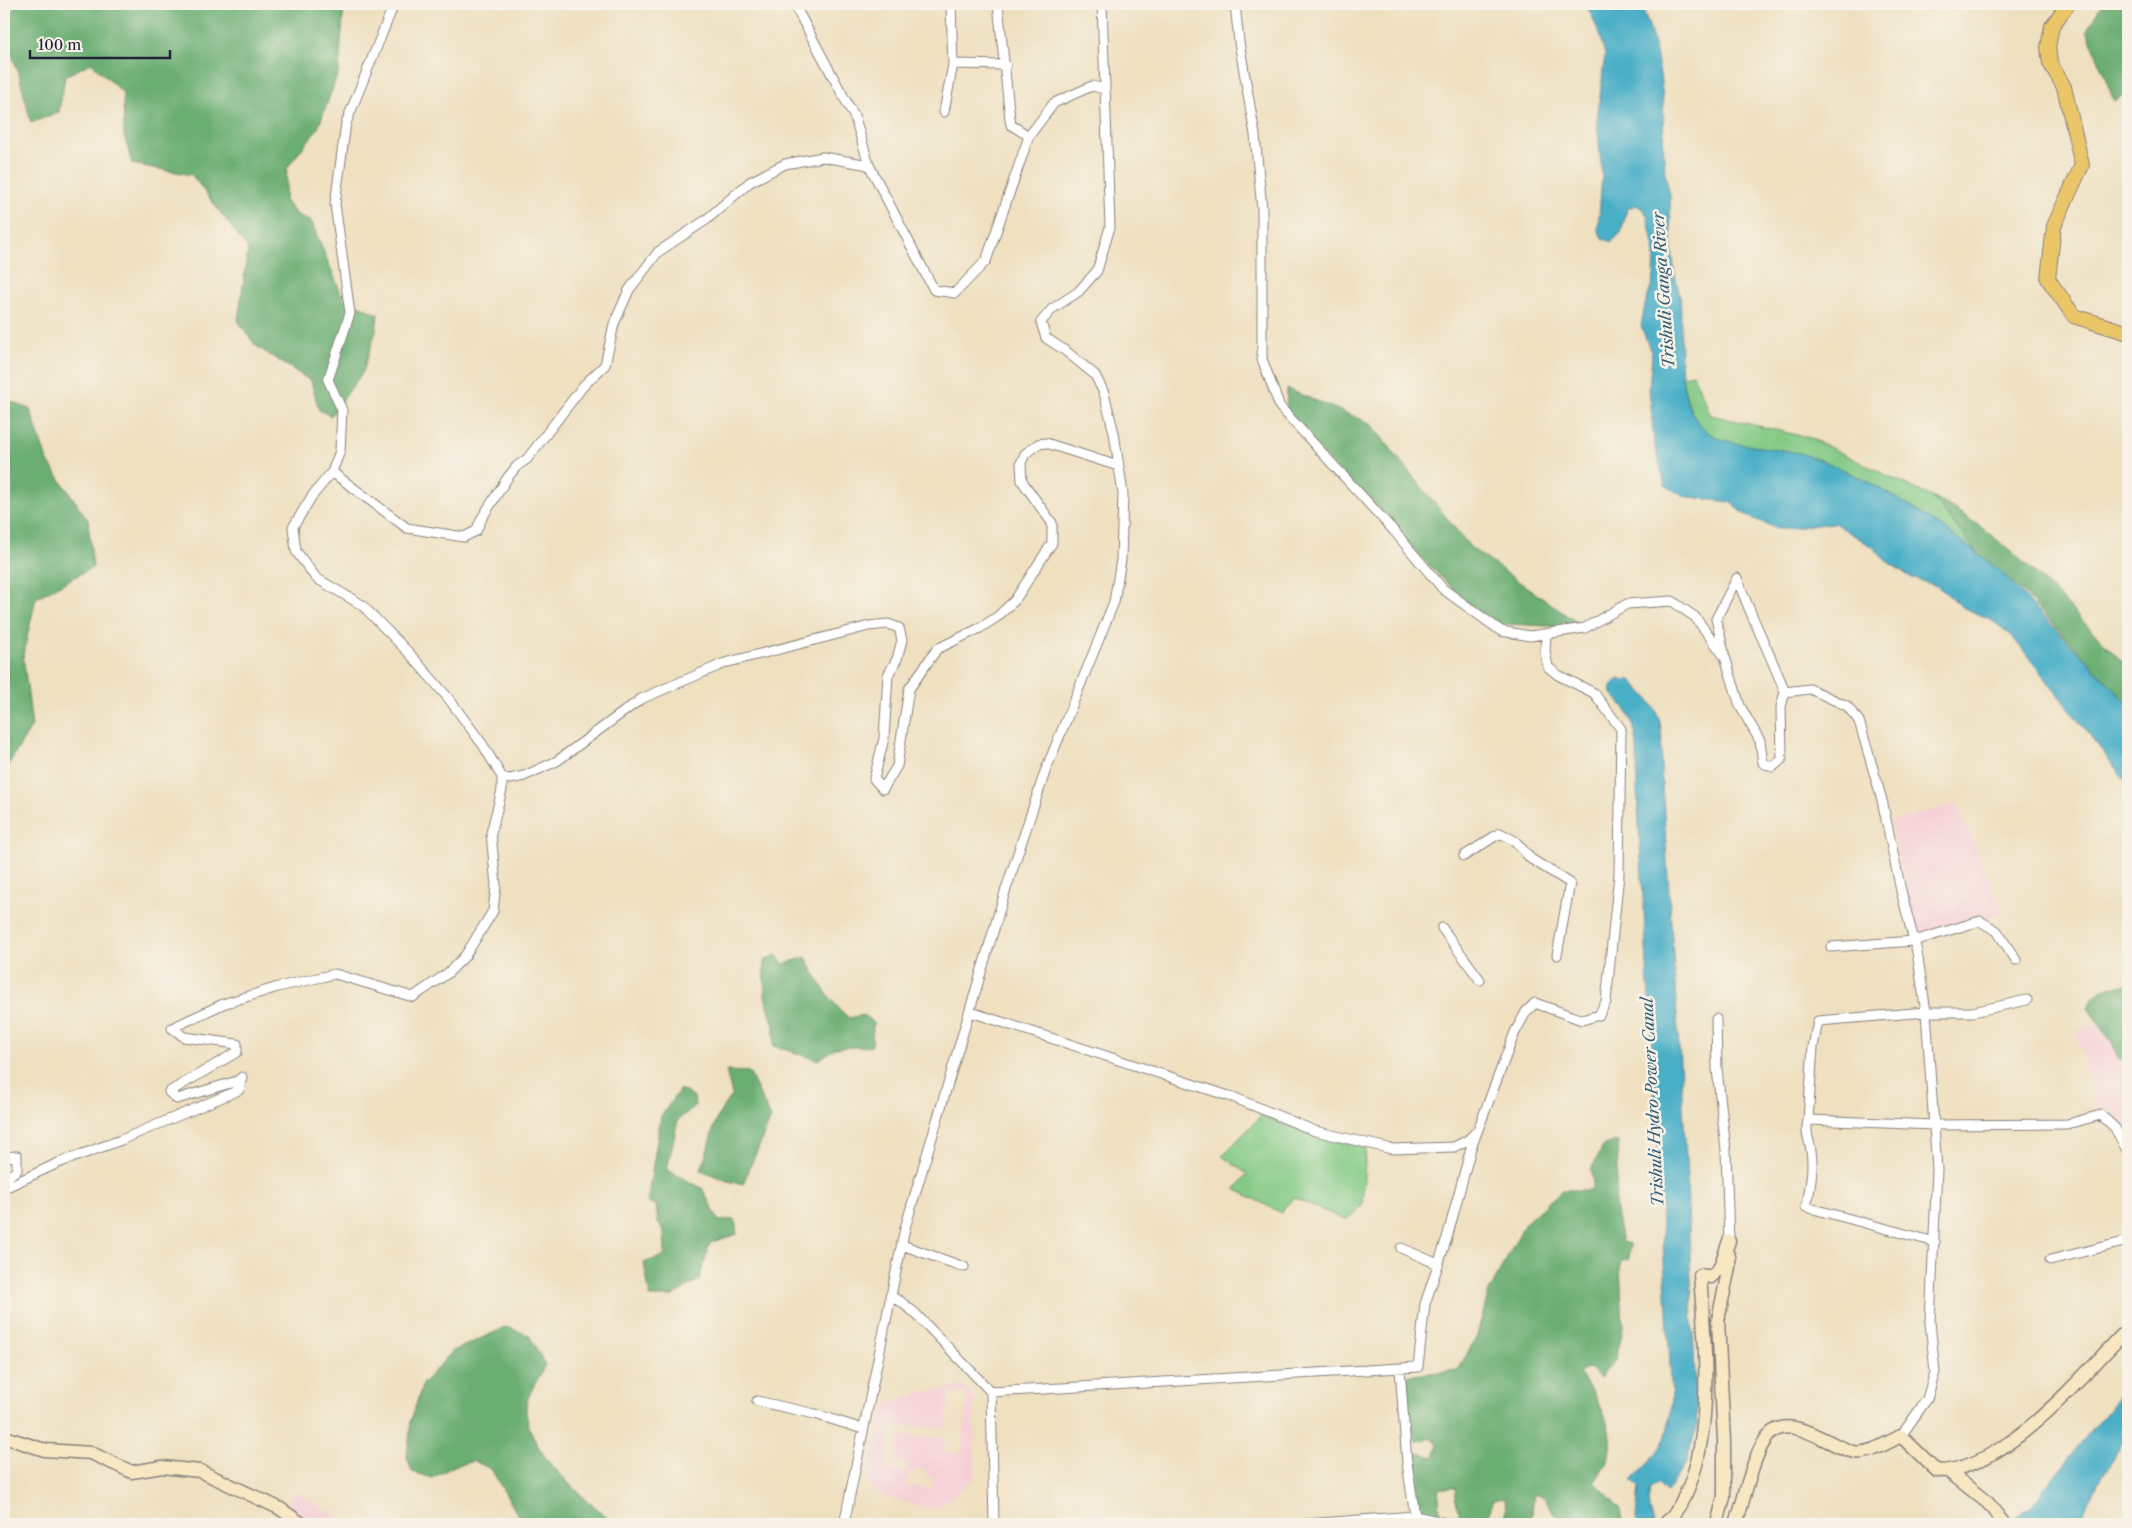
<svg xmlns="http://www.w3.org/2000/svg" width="2132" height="1528" font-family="'Libre Caslon Text',serif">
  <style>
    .built { fill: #f6cfd6; fill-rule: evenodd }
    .green { fill: #84ca85; stroke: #537660 }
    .forest { fill: #6bae72; stroke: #466856 }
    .water { fill: #48afc7; stroke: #356881 }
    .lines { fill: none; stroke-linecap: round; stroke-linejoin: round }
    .street-casing { stroke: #88817e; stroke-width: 11 }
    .secondary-casing { stroke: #88817e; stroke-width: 15 }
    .primary-casing { stroke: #88817e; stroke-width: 16 }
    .street { stroke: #fff; stroke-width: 9 }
    .secondary { stroke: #f7e8c3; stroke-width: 12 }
    .primary { stroke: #ebc669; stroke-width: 14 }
    .labels { text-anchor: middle; stroke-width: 5; stroke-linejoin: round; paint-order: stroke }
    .water-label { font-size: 16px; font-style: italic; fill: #315a73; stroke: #f7f3e8 }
  </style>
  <rect width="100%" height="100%" fill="#f7f3e8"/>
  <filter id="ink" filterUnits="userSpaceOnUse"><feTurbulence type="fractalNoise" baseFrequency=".02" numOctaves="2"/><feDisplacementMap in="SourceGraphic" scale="10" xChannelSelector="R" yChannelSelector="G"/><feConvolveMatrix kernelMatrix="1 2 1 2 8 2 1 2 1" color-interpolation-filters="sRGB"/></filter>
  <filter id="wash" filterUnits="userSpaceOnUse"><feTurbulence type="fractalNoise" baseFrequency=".0096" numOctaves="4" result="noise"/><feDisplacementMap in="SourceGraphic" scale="20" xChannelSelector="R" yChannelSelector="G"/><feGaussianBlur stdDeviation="1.12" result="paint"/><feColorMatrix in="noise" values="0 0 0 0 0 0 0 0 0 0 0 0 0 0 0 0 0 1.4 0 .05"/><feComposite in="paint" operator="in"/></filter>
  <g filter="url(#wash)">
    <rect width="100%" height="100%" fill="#efe0c0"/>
    <path class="built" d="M1956 804 2003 913 1916 936 1890 822Z
      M2099 1022 2113 1044 2128 1084V1126L2124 1128 2114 1111 2108 1106 2098 1111 2076 1031Z
      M963 1386 974 1397 975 1478 935 1510 882 1496 867 1485 883 1405 918 1393ZM949 1392 967 1393 962 1453 944 1451ZM890 1425 910 1427 909 1435H899L896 1462 908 1464 907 1472 886 1470ZM911 1426 945 1429 944 1438 910 1436ZM917 1469 926 1471 925 1476 934 1478 932 1489 913 1485 912 1488 906 1487 909 1473 915 1474Z
      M296 1492 314 1502 347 1524H272Z"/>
    <path class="green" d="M1693 374 1711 415 1810 438 1932 497 1977 552C1923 516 1870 476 1808 456 1780 446 1728 449 1705 431 1690 418 1685 394 1682 376Z
      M1264 1113 1284 1125 1366 1148 1362 1206 1346 1220 1293 1198 1281 1213 1235 1189 1247 1174 1222 1156Z"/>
    <path class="forest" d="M15 4H344L339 71 318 128 287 168 285 201 296 214 311 221 343 298 378 314 376 331 363 372 331 416 319 410 311 381 256 346 238 321 248 249 192 175 132 164 124 135 123 93 91 63 65 76 59 112 31 123 19 74 4 34Z
      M2102 4H2128V92L2114 101 2087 30Z
      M1287 389 1370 423 1471 548 1585 628 1488 623 1394 531 1286 414Z
      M4 399 30 409 47 460 88 520 93 567 36 598 23 655 32 726 8 765 4 779Z
      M1932 497C2006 533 2070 610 2128 667V704L2026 595 1977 552Z
      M776 955 784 964 806 957C817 979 829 1001 849 1018L864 1015 873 1023 872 1046 835 1048 819 1060 773 1046 774 1027 765 996 764 961Z
      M2128 985V1062L2118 1058 2113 1044 2088 1008C2096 986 2107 987 2128 985Z
      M726 1071 749 1072 771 1118 743 1184 727 1181 701 1170C712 1141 711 1119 732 1095Z
      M680 1089 694 1097 695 1106 678 1120 667 1170 702 1188 719 1221 735 1219 737 1234 710 1243 699 1280 671 1297H650L644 1263 665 1255 664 1232 658 1223 656 1205 647 1202 661 1116Z
      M1619 1141 1615 1206 1622 1242 1630 1244 1629 1259 1620 1262 1623 1328 1616 1359 1600 1378 1589 1368 1579 1373C1595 1395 1616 1425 1609 1455 1607 1464 1599 1474 1595 1482L1620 1508 1622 1524H1569L1552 1512 1545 1498 1534 1494 1531 1523 1506 1517 1505 1498 1492 1500 1488 1524 1459 1520 1455 1488H1438L1441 1516 1421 1511 1410 1451 1434 1457 1438 1443 1430 1437 1417 1442 1412 1431 1411 1413 1405 1411 1403 1376 1458 1370 1477 1336 1488 1294 1525 1223 1562 1190H1591L1593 1183 1591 1169 1604 1145Z
      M506 1327 529 1335 545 1365C541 1374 526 1397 526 1407 525 1453 584 1497 615 1524H523L491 1469 474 1461 454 1466 432 1478 412 1472 407 1457 411 1420 423 1383 453 1351Z"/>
    <path class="water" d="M1586 4H1641C1652 31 1659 61 1662 90 1665 117 1662 144 1665 171 1666 180 1669 188 1670 197 1671 220 1670 244 1674 267 1675 277 1678 287 1680 297 1684 337 1671 400 1705 430 1726 449 1780 446 1809 456 1875 479 1946 527 2000 571L2128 704V784L2011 635 1990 619 1964 608 1937 586 1912 578 1885 560 1873 547 1834 523 1792 528H1776L1747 516 1730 502 1683 496 1665 485 1654 442 1649 387 1652 355 1641 326 1645 305 1654 277 1655 253 1647 215 1643 209 1636 205 1627 209 1621 233 1612 242 1602 238 1598 230 1602 176 1597 120 1605 54 1597 28Z
      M1618 679 1631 680C1665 715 1662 720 1661 767L1686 1156 1697 1424 1687 1462 1666 1492 1658 1484 1650 1488 1648 1503 1654 1524H1637L1636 1517 1639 1488 1632 1481C1661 1449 1669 1443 1672 1399L1637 791C1636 750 1644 724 1612 694L1611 685Z
      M2128 1385V1436L2092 1493 2079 1524H2010L2015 1517 2033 1505 2046 1486Z"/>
  </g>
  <g filter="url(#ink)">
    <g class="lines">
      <g class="street-casing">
        <path id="street" d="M394 4 346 123 335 204 350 313 328 380 342 410 340 451 332 472 312 496 293 527 296 551 316 578 362 605 410 654 449 699 483 745 502 777 510 779 524 776 557 761 641 699 725 663 869 626 888 624 899 628 902 640 897 659 888 675 884 738 874 779 883 789 897 766 909 689 937 649 980 628 997 617 1015 600 1052 543V523L1022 481 1021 463 1025 454 1038 444 1046 443 1118 466
          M794 4 855 118 869 165 934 290 955 293 986 261 1029 136 1054 103 1092 86 1105 89
          M951 4 953 64 1006 65
          M998 4 1010 119 1011 125 1029 136
          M1235 4 1239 42 1255 135 1262 209V359L1280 407 1394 531 1443 589 1501 631 1530 636 1585 628 1627 604 1672 601 1695 617 1725 657 1740 706 1760 741 1763 763 1773 767 1782 759 1781 707 1785 692 1810 689 1847 706 1859 721 1882 800 1901 891 1917 952 1926 1012 1937 1169 1930 1322 1935 1372 1927 1399 1901 1436
          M944 112 953 64
          M332 472 407 528 464 537 476 531 482 518 508 477 517 466 527 459 584 385 605 365 614 324 629 290 658 252 706 220 750 182 785 164 823 157 869 165
          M1724 652 1716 619 1737 578C1751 617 1770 653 1785 692
          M1464 856 1500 833 1515 841 1531 859 1570 883 1557 955
          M1442 928 1480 980
          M1831 947 1914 941 1980 921 1997 931 2016 960
          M971 1012 1235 1098 1315 1131 1392 1149 1454 1147 1468 1140 1475 1133
          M1716 1019 1717 1069 1726 1150 1729 1241
          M1808 1120 1813 1047 1818 1021 1926 1012H1973L2027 1000
          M4 1157 17 1156V1170L4 1180 9 1186 58 1163 121 1140 239 1090 242 1077 237 1081 177 1099 169 1092 237 1052V1044L184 1037 172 1028 223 1004 278 987 335 974 413 997 448 973 465 956 493 911 496 886 491 833 502 790V777
          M1935 1242 1806 1207C1810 1190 1814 1168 1811 1151 1809 1137 1805 1135 1808 1120L1935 1125 2067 1124 2101 1115 2115 1128 2128 1152
          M902 1245 964 1267
          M1401 1248 1438 1264
          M2050 1260 2128 1241
          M890 1296 900 1301 915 1313 991 1392 994 1524
          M1400 1369 1407 1463 1415 1516 1451 1524
          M991 1392 1418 1367 1425 1304 1447 1238 1471 1148 1515 1032 1526 1012 1535 1003 1582 1020 1599 1015 1606 1002 1619 874 1621 729 1594 693 1558 675 1548 667 1545 652 1546 635
          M757 1401 815 1414 863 1429
          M844 1524 905 1228 1005 892 1045 772 1114 602 1121 560 1123 494 1114 433 1104 393 1095 375 1067 352 1046 338 1041 322 1052 309 1078 292 1097 271 1110 227 1102 4
          M1306 1524 1415 1516"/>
      </g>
      <g class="secondary-casing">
        <path id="secondary" d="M4 1437 45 1450 91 1453 132 1472 162 1467 200 1471 279 1508 302 1524
          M1948 1471 1988 1503 2004 1524
          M1665 1524C1719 1471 1705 1345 1700 1275L1711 1277 1720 1267 1729 1241
          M1717 1524 1724 1497V1441L1718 1320 1729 1267V1256
          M1736 1524C1744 1501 1753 1452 1769 1435 1791 1412 1830 1447 1854 1452 1869 1455 1888 1442 1901 1436L1937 1471C2003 1472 2081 1377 2124 1333L2128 1335"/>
      </g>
      <g class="primary-casing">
        <path id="primary" d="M2068 4 2052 26 2048 47 2050 63 2064 87 2082 165 2054 226 2048 279 2074 316 2128 333"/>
      </g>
      <use href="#street" class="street"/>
      <use href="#secondary" class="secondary"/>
      <use href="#primary" class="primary"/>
    </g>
  </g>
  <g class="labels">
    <g class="water-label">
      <text transform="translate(1663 290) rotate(-94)" y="6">Trishuli Ganga River</text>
      <text transform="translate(1652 1102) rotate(-93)" y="6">Trishuli Hydro Power Canal</text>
    </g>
  </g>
  <rect width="2132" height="1528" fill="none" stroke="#f7f3e8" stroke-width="20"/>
  <path d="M30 50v8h140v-8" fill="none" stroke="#22223b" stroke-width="2.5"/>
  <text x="38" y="50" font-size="15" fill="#22223b" stroke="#f7f3e8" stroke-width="4" paint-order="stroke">100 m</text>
</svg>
